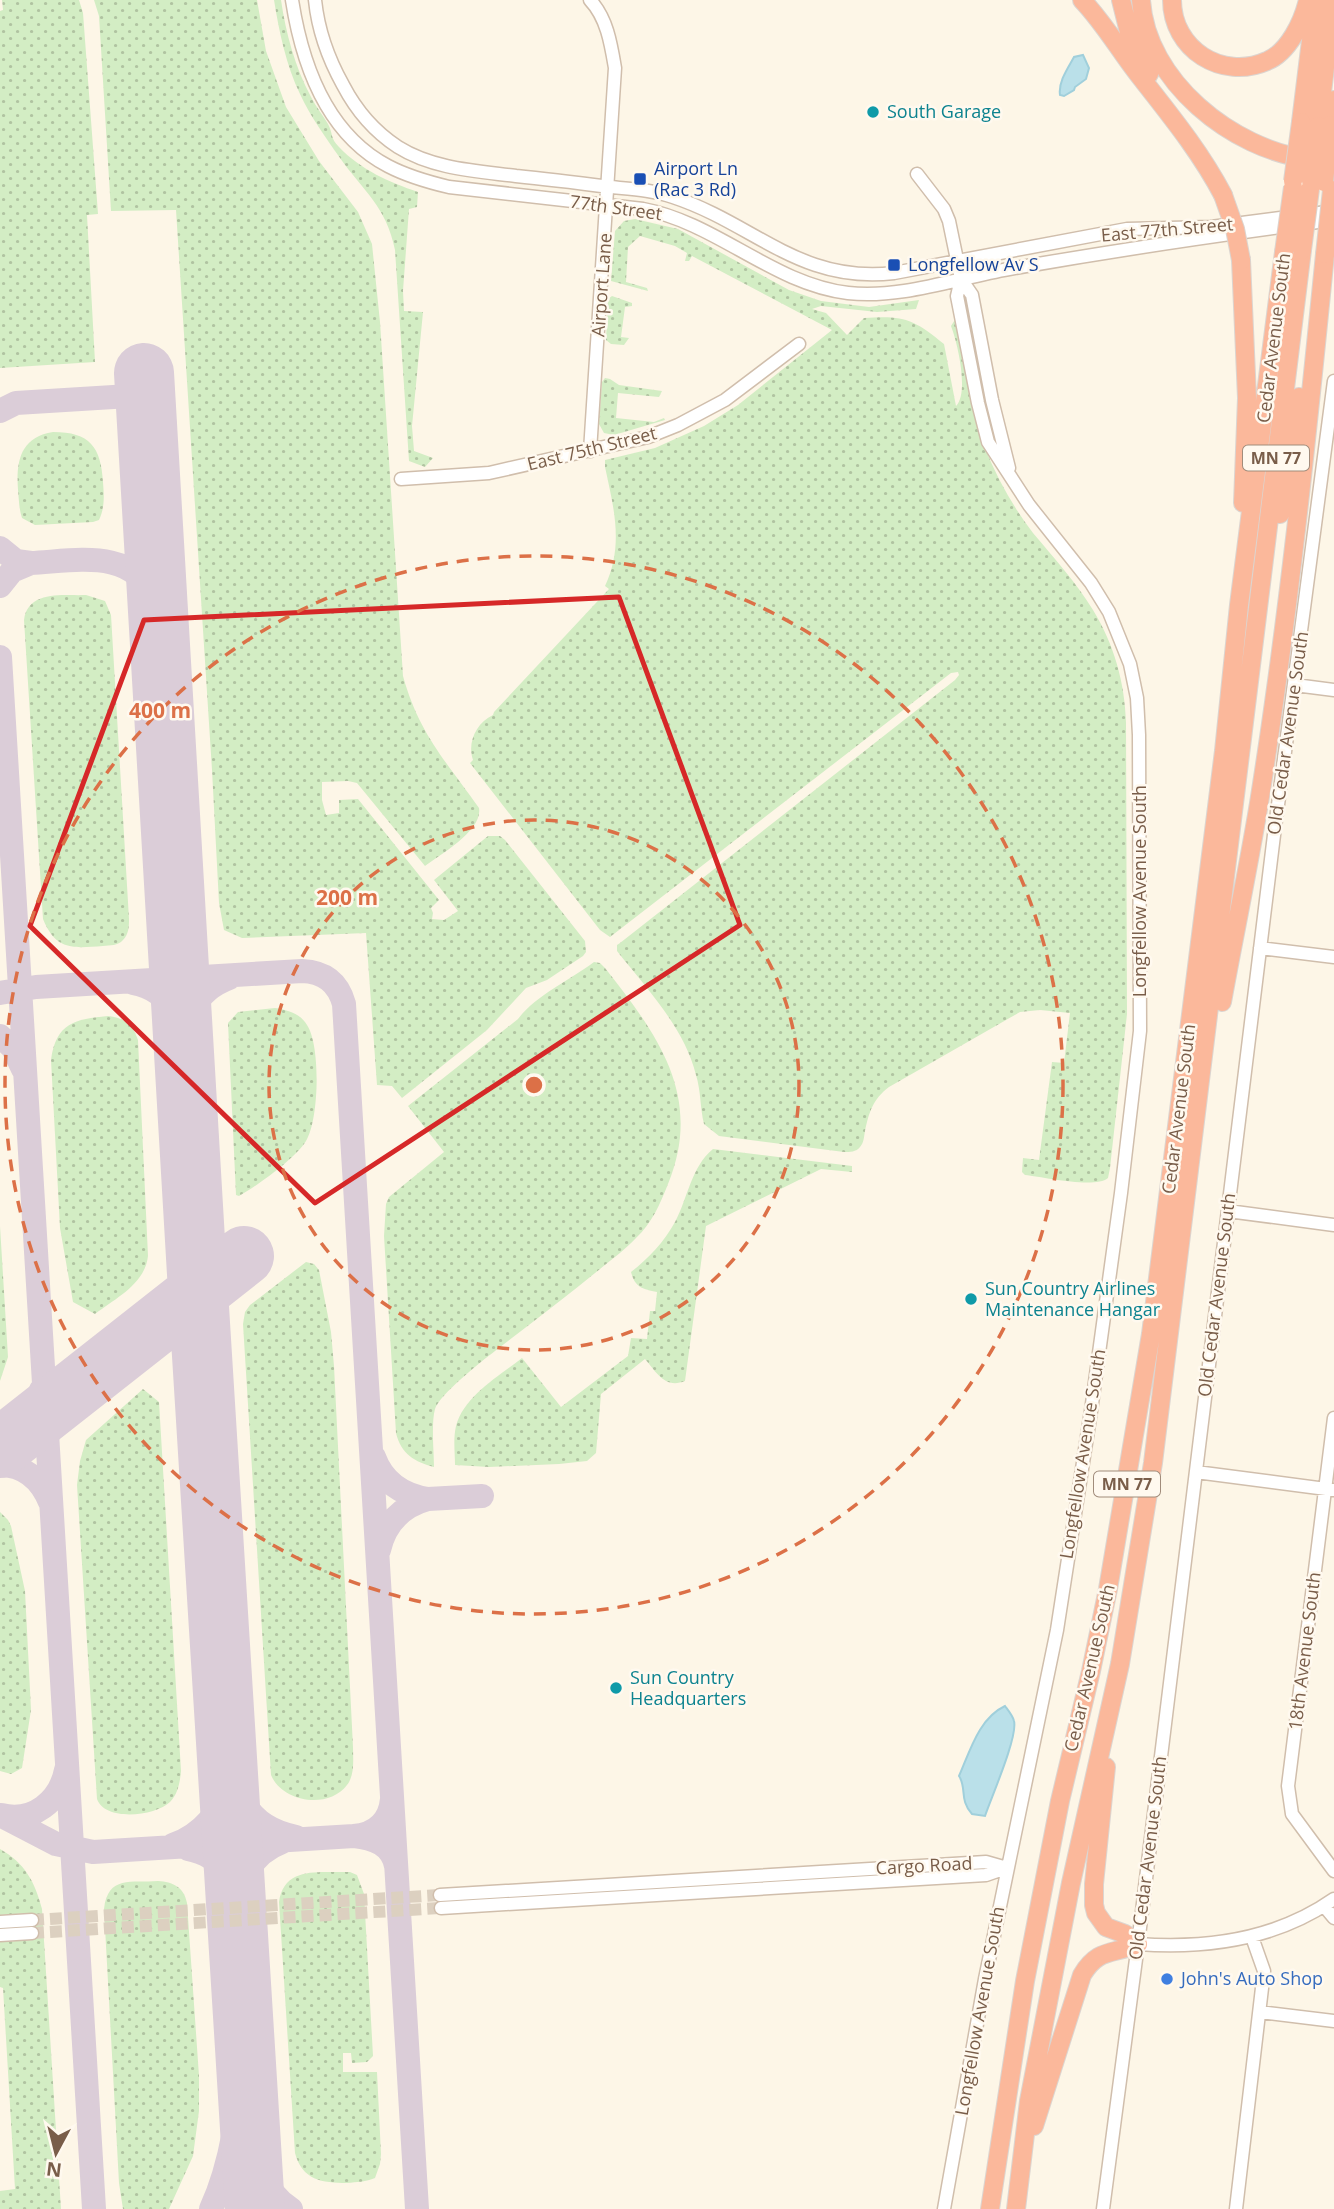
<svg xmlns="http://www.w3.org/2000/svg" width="1334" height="2209" font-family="'Open Sans',sans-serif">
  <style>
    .grass { fill: url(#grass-dots) }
    .water { fill: #bae0e9; stroke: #a0cfdb; stroke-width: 2 }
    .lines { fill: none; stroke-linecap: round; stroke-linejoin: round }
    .taxiway { stroke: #dbcdd8; stroke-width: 24 }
    .runway { stroke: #dbcdd8; stroke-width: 60 }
    .minor-tunnel { stroke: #dcd0c0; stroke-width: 12; stroke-dasharray: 12 6; stroke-linecap: butt }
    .minor-casing { stroke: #d0beac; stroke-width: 15 }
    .highway-casing { stroke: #dcd5d0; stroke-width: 20 }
    .minor { stroke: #fff; stroke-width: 12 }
    .highway { stroke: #fbb89b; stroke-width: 18 }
    .highway-bridge-casing { stroke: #dcd5d0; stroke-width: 20; stroke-linecap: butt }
    .highway-bridge { stroke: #fbb89b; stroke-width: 18 }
    .marked { fill: none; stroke: #d62828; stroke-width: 5; stroke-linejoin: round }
    .ring { fill: none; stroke: #dc7047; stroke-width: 3.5; stroke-dasharray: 12 9 }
    .culture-dot { fill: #0f9aa8; stroke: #fff9ef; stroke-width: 2.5 }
    .transit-dot { fill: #1a4fb4; stroke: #fff9ef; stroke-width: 2.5 }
    .shop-dot { fill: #3f7fe0; stroke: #fff9ef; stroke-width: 2.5 }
    .labels { text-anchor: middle; stroke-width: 5; stroke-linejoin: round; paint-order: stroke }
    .shield { fill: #fff9ef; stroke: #a18c7b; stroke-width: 2 }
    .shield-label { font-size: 16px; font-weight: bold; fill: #795d49 }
    .culture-label { font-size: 18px; fill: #0d838f; stroke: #fff9ef; text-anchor: start }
    .transit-label { font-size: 18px; fill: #164399; stroke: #fff9ef; text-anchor: start }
    .street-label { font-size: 18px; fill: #795d49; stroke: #fff9ef }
    .shop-label { font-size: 18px; fill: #366cbe; stroke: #fff9ef; text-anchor: start }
    .centre { fill: #dc7047; stroke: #fff9ef; stroke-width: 3.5 }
    .ring-label { font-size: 21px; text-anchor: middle; font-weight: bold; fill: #dc7047; stroke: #fff9ef; stroke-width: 5; stroke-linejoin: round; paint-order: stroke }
  </style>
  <defs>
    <pattern id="grass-dots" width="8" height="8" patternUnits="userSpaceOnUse" patternTransform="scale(1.75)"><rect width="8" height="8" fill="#d3edc4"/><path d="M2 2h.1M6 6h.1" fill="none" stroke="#b0c3a1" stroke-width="1.8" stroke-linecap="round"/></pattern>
  </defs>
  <rect width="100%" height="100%" fill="#fdf6e7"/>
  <path class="grass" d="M2 0H79L83 13 98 214 87 215 95 362 0 368V11L3 10Z
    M94 0H257L266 51 286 107 319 161 358 212 372 244 380 322 403 676C419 734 446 761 479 808 483 830 441 854 425 866L357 783 348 781 322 782V800L326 815 339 813V800L358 799 439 900 431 908 433 913 432 919 444 920 458 911 434 880 488 836H500L505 840 585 941 586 952 583 956 547 980 526 988 487 1030 402 1098 392 1086 377 1085 366 933 242 938 224 930 219 903 212 770 176 210 111 211 99 16Z
    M274 0H281C286 34 295 67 311 97 316 107 323 115 328 124 333 133 330 138 339 147 361 170 389 182 418 192L417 207 409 209 403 291 404 311 423 312 412 426 414 451 433 458 425 467 409 461 395 250C386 206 364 192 340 158 326 138 310 116 300 94 286 65 279 31 274 0Z
    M635 219 678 229 789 290 821 301 869 307 919 300 916 309 877 312 821 306 812 309 826 313 847 335 864 318C903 315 914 319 944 344L956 406C969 393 958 344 951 326L956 318 985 448C997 478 1013 507 1033 533 1054 558 1076 582 1093 610 1114 644 1125 683 1126 723L1127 1014 1110 1168 1108 1178C1095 1189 1044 1177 1025 1175L1022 1172 1023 1158 1039 1160 1052 1062 1064 1063 1070 1013 1040 1010 1020 1012 889 1087C873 1099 869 1112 865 1131 864 1136 864 1143 860 1147 856 1152 850 1152 844 1152L719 1136 704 1124C700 1108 701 1091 696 1075 684 1027 647 989 617 951V945L620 943 955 680 959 675 958 672 951 673 610 937 600 930 470 763 473 760C467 743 476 723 493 715L494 712 609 589 605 586C624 545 614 509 605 467V460L655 448 704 426 738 405 832 330 692 256 689 261H685L687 253 675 246 640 236 628 247 626 282 647 288 648 291 611 281 615 231 624 221Z
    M612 296 632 303V306L625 307 621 337 629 338 624 345 611 344 606 340 608 299Z
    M605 378 610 379 619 385 662 391 659 397 618 393 616 418 654 422 664 418 665 420 614 435 604 433 599 424 602 382Z
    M53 432C90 432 101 447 103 482 104 496 105 507 99 520L93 522 35 525 22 518C19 509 19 500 18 490 16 462 20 437 53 432Z
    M86 595 105 601 111 615 129 919C129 926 129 934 123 940 118 946 110 945 103 946 73 948 56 951 43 919L24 620C28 590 63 596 86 595Z
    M594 962 600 963 605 968C657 1034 704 1096 668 1184 660 1204 652 1223 636 1238 626 1249 612 1259 600 1269 566 1297 530 1324 495 1351 482 1361 439 1395 435 1409 431 1424 434 1452 434 1467 415 1462 401 1454 396 1433L384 1236 386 1204 389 1197 444 1152 408 1106 518 1019C536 995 569 981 594 962Z
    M275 1008C287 1010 300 1013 307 1025 321 1046 319 1120 306 1141 296 1158 257 1186 239 1196L236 1195 228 1023 238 1012Z
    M108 1016C124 1018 133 1024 138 1040L148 1256C145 1284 116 1298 95 1314L73 1302 60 1228 51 1060C56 1023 75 1019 108 1016Z
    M713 1149 852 1166V1172L821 1169 706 1226 685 1381C665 1389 657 1373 645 1359L601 1394 596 1453 587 1461 559 1464 489 1467 455 1465C455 1453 453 1439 456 1426 464 1396 499 1376 522 1358L561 1407 628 1356 631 1338 647 1339 650 1311H655L657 1292C643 1289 635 1288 631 1272 649 1258 664 1242 675 1222 688 1198 691 1167 713 1149Z
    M0 1226 8 1357 0 1381Z
    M306 1262 314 1264 319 1270 331 1332 334 1366 353 1747C353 1759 355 1775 347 1785 328 1810 282 1802 271 1775L243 1324 245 1312 250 1305Z
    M143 1389 159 1402 181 1771C180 1782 178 1794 170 1802 156 1816 105 1822 97 1799L77 1485 80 1461 86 1440Z
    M0 1512 8 1520 11 1526 25 1591 31 1710 22 1768 11 1774 0 1771Z
    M0 1849C25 1863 35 1882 42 1909L61 2209H0V2191L15 2189 3 1988 0 1987V1942L33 1940 31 1913 0 1915Z
    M350 1872 357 1875 364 1894 373 2056 367 2062 352 2063 351 2053H343V2072H377L381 2154 380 2164 375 2178C366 2182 357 2182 347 2183 322 2183 302 2180 295 2153L279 1902C284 1865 321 1873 350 1872Z
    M158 1881C173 1882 184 1887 187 1903L199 2076V2111L193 2156 169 2209H123L119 2183 104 1909C108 1875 131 1883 158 1881Z"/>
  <path class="water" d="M1083 55 1089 68 1086 79 1075 87 1074 90 1064 96 1060 95C1058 82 1068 68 1074 57Z
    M1005 1706C1008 1710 1013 1716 1014 1721 1018 1737 991 1798 985 1816L972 1814C959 1800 967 1788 959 1776 970 1751 979 1718 1005 1706Z"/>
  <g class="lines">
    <path class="taxiway" d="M0 411 16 403 146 395
      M0 548 16 561 31 563 12 571 0 586
      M31 563C75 561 135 547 154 600 158 612 158 625 160 638
      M0 657 94 2209
      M133 983C176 991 181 1026 185 1063 188 1024 187 994 229 978
      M0 993 36 987 302 971C324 972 338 982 344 1004L417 2209
      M0 1036 13 1048 23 1069
      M0 1447C19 1430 35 1415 41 1390
      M374 1457C383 1482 402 1495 428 1499 402 1506 385 1523 379 1550
      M0 1465C24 1465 41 1480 50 1502
      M428 1499 482 1496
      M392 1799C390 1821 376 1834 354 1836 374 1838 392 1845 396 1866
      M0 1815 56 1844 93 1852 354 1836
      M1 1815C33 1823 60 1801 66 1770
      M173 1845C200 1836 225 1810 227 1781 229 1764 226 1747 226 1730 235 1780 235 1825 296 1837
      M188 1849C227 1857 233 1882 237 1916 240 1882 248 1855 282 1842
      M250 2118C255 2154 258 2188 291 2209
      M211 2209C236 2154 239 2096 245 2038"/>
    <path class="runway" d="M144 373 198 1291 255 2209
      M0 1448 244 1256"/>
    <path class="minor-tunnel" d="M32 1920 440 1895
      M32 1933 441 1908"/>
    <g class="minor-casing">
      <path id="minor" d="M292 0C302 64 327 134 388 166 407 176 428 182 449 187L643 209C717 223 773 284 848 293 901 299 957 278 1009 269 1117 250 1225 234 1334 220
        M315 0C318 29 329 60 343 85 356 110 375 132 398 147 433 169 477 171 516 176 547 179 579 183 610 187 631 189 653 190 673 197 755 224 800 284 894 273L1127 229 1211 227 1334 211
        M590 0C607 18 611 44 615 68L590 451
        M917 174 944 209 949 221 961 279 957 296 978 403 988 442 1029 505 1091 583 1109 612 1130 664 1137 698 1139 735 1140 1031 1121 1193 1091 1411 1057 1630 985 1979 944 2209
        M961 279 972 295 992 400 1009 468
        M401 479 489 473 648 437 678 425 725 400 799 344
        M1295 685 1334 690
        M1260 948 1334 957
        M1228 1211 1334 1225
        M1334 1418 1288 1786 1292 1814 1334 1871
        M1196 1472 1334 1490
        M440 1895 986 1862 1007 1868
        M1324 1906 1334 1918
        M441 1908 986 1875 1006 1868
        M0 1922 32 1920
        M0 1935 32 1933
        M1138 1944C1206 1949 1277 1939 1334 1899
        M1260 2012 1334 2021
        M1103 2209 1138 1944 1274 835 1334 381
        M1236 2209 1264 1971 1252 1937"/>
    </g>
    <g class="highway-casing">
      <path id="highway" d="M1082 0C1105 24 1121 53 1142 79 1171 116 1201 153 1223 195
        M1121 0 1130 36 1149 74
        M1141 0C1146 81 1233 150 1309 159
        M1172 0C1172 49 1222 81 1267 61 1289 52 1303 21 1308 0
        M1301 122 1316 0
        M1330 125 1334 100
        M1318 126 1333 0
        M1241 260 1247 398 1243 503
        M1280 514 1299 397
        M1222 1002C1234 936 1248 870 1259 803 1288 621 1307 437 1325 254
        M1034 2126 1082 1975C1098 1948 1112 1955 1138 1944L1125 1934 1106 1927 1096 1913 1094 1905V1884L1106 1767
        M990 2209 1025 1981 1060 1801 1091 1671 1108 1589 1151 1334 1224 751 1239 605 1284 252
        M1016 2209 1029 2101 1071 1883 1120 1664 1153 1463 1302 250"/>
    </g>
    <use href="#minor" class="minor"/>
    <use href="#highway" class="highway"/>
    <g class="highway-bridge-casing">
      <path id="highway-bridge" d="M1293 181 1301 122
        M1311 181 1318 126
        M1324 182 1330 125
        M1223 195 1235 229 1241 260
        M1302 250 1310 189
        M1284 252 1293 187
        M1325 254 1332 190"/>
    </g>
    <use href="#highway-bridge" class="highway-bridge"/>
  </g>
  <path class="marked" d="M619 597 740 925 315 1203 30 926 144 620Z"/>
  <g class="ring">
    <circle cx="534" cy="1085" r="265"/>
    <circle cx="534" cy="1085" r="529"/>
  </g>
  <g class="culture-dot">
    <circle cx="873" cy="112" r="7"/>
    <circle cx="971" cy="1299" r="7"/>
    <circle cx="616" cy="1688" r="7"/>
  </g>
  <g class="transit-dot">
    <rect x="633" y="172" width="14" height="14" rx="3.5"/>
    <rect x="887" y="258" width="14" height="14" rx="3.5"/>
  </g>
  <circle class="shop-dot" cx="1167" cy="1979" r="7"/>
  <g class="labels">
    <g class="shield">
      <rect x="1243" y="445.5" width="66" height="25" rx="5"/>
      <rect x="1094" y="1471.5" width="66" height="25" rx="5"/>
    </g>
    <g class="shield-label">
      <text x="1276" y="464">MN 77</text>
      <text x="1127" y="1490">MN 77</text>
    </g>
    <g class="culture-label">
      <text x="887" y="118">South Garage</text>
      <text x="985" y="1295">Sun Country Airlines<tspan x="985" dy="21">Maintenance Hangar</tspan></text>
      <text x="630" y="1684">Sun Country<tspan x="630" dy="21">Headquarters</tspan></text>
    </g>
    <g class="transit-label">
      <text x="654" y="175">Airport Ln<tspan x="654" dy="21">(Rac 3 Rd)</tspan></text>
      <text x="908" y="271">Longfellow Av S</text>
    </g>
    <g class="street-label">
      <text transform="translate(616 208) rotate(8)" y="6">77th Street</text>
      <text transform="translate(1167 230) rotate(-5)" y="6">East 77th Street</text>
      <text transform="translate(602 285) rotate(-86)" y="6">Airport Lane</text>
      <text transform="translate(1274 338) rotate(-83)" y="6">Cedar Avenue South</text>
      <text transform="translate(592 449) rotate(-14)" y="6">East 75th Street</text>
      <text transform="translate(1288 733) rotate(-82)" y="6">Old Cedar Avenue South</text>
      <text transform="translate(1140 891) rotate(-90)" y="6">Longfellow Avenue South</text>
      <text transform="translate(1179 1109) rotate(-83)" y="6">Cedar Avenue South</text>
      <text transform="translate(1217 1295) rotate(-83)" y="6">Old Cedar Avenue South</text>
      <text transform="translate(1083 1454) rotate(-81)" y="6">Longfellow Avenue South</text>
      <text transform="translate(1305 1651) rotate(-83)" y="6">18th Avenue South</text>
      <text transform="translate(1090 1668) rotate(-77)" y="6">Cedar Avenue South</text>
      <text transform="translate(1148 1858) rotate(-83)" y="6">Old Cedar Avenue South</text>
      <text transform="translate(924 1866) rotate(-3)" y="6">Cargo Road</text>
      <text transform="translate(980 2011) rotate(-80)" y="6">Longfellow Avenue South</text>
    </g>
    <g class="shop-label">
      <text x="1181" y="1985">John's Auto Shop</text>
    </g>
  </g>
  <circle cx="534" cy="1085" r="10" class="centre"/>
  <g class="ring-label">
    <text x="160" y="718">400 m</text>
    <text x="347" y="905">200 m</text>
  </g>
  <g transform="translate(56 2153) rotate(187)" stroke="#fff9ef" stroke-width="5" paint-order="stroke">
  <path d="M0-5L12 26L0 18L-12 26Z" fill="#795d49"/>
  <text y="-10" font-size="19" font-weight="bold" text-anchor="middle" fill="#795d49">N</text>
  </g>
</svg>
